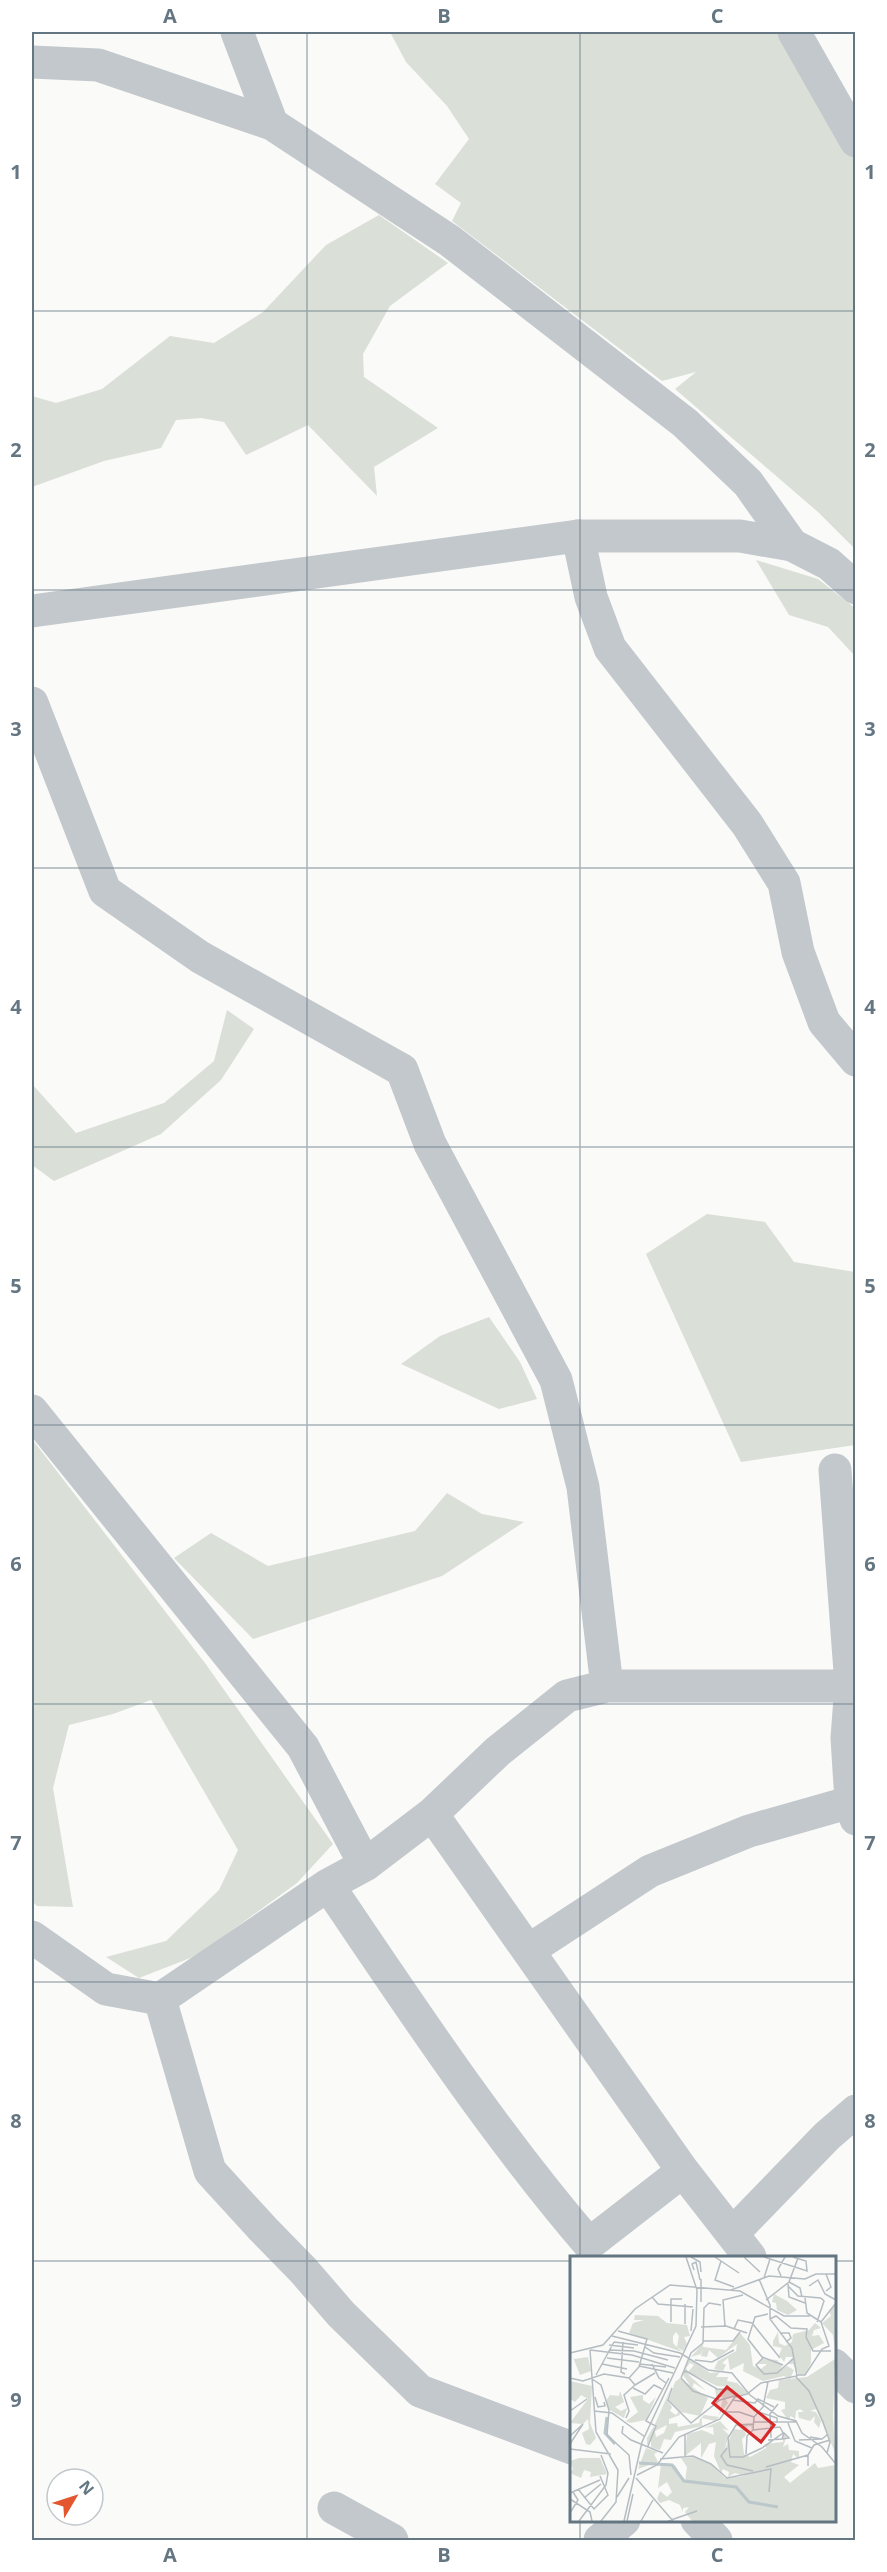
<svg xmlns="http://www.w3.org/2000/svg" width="887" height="2572" font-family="'Open Sans',sans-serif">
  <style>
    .green { fill: #dadfd7 }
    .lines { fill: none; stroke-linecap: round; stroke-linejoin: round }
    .minor { stroke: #c3c8cc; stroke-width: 33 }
    .tertiary { stroke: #c3c8cc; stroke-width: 33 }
    .grid { fill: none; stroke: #657683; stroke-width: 1.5; stroke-opacity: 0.55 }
    .inset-river { fill: none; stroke: #bbc7cb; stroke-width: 3 }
    .inset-road { fill: none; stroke: #b5bdc2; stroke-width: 1.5 }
    .view { fill: #d62828; fill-opacity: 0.15; stroke: #d62828; stroke-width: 3 }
    .inset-edge { fill: none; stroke: #657683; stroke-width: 3 }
    .neatline { fill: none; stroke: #657683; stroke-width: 2 }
    .grid-label { font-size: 20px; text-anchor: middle; font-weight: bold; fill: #657683 }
  </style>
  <rect width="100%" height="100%" fill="#fafaf8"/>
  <path class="green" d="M390 32H777L855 160V549L818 512 675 389 696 372 662 381 452 221 461 203 435 184 469 139 447 106 406 62Z
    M379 215 448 263 390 306 363 354 364 377 438 428 374 467 377 496 308 425 246 455 224 422 201 418 176 420 161 448 104 461 32 487V396L56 403 102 389 170 336 214 343 263 312 326 245Z
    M756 560 818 579 855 608V656L828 627 789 615Z
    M227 1010 254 1029 221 1080 161 1134 54 1181 32 1165V1084L76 1133 164 1103 214 1061Z
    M707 1214 765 1222 794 1262 855 1272V1445L741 1462 646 1254Z
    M489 1317 520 1362 537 1399 499 1409 401 1364 440 1336Z
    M32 1439 205 1663 333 1844 297 1883 198 1955 139 1978 106 1957 166 1941 219 1890 238 1850 151 1700 113 1714 69 1725 53 1788 73 1907 37 1906 32 1901Z
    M447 1493 482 1514 524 1522 442 1576 253 1639 174 1558 211 1533 268 1566 415 1531Z"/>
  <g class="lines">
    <path class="minor" d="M237 32 272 124
      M794 32 856 141
      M32 62 98 65 272 124 450 241 685 423 748 483 792 545
      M578 536 591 597 610 648 747 824 784 883 798 952 824 1022 856 1060
      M32 703 105 891 200 957 402 1070 430 1144 556 1380 583 1487 607 1686
      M32 1411 303 1747 365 1865
      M835 1470 851 1685 847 1738 851 1802 856 1819
      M432 1814 683 2171 750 2257
      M328 1885C411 2008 493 2132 589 2244L683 2171
      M32 1937 106 1989 160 1999 328 1885 365 1865 432 1814 497 1752 567 1696 607 1686H856
      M529 1950 650 1871 749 1831 851 1802
      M160 1999 210 2171 263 2229 303 2270 341 2314 420 2391 572 2448
      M732 2234 827 2136 856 2111
      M834 2365 856 2387
      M334 2508 392 2540
      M697 2520 716 2540
      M600 2540 624 2520"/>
    <path class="tertiary" d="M32 611 578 536H740L792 545 829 564 856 588"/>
  </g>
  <path class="grid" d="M307 32V2540M580 32V2257M32 311H856M32 590H856M32 868H856M32 1147H856M32 1425H856M32 1704H856M32 1982H856M32 2261H572M834 2261H856M580 2520V2540"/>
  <g transform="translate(570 2256)">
    <rect width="266" height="266" fill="#fafaf8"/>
    <path d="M204 38 217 45 227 54 218 59 207 54 206 47 202 46ZM265 48V91L263 79 252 67 261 60 259 55ZM65 59 88 60 97 67 117 69 120 80 114 81 117 88 113 95 107 91 109 80 106 76 103 80V87L112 96 59 77 63 67 74 64H64ZM245 67 251 72 244 74 242 80 249 79 254 87 241 94V107L235 118 229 119 223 108H217L223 101H216L214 106 209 99 212 92 203 90V85L208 76 209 87 215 90 222 86 223 78 239 74ZM170 77 180 89 183 110 191 113 197 108H188L193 103 207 104 212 110 209 115 217 110 224 114 220 123 214 120 193 125 173 115 174 107 160 114 158 102 152 107 156 109 153 115 144 113 148 105 166 95 167 88 148 102 139 94 137 101 131 100 133 92 131 98 121 101 133 87V91L156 94ZM2 99 4 103 18 101 21 115 10 119ZM119 103 140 117 150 116 146 121H158L157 125 167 127 178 137 155 142 158 147 149 159 153 142 146 140 145 133 161 134 162 131 147 130 118 116 124 109 120 107 116 112 119 119 136 135 124 127 122 132 113 119ZM265 103 263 160 265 196 246 153 240 155 246 156 251 165 249 172 244 166 245 160 240 165 229 162 228 156H234L230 153 226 155 225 164H220L225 163 221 160 218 164 211 154 215 153V146L196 142 200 134 208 132 209 124 237 121ZM110 122 138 142 130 160 111 156 99 144 105 126ZM0 125 22 130 20 167 26 182 20 189 16 188 12 177 19 173 18 163 13 168 0 167 18 143 11 139 5 146 0 143ZM103 127 97 143 102 151 100 155 106 159 109 155 110 159 99 163V168L107 167 108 171 129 167 130 163 134 159 149 161 145 165 132 162V170L105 176 101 184 94 183 90 194 81 191V184L77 189V182L84 170 86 181 94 177 97 169 85 175V168ZM50 135 54 146 45 151 51 155 57 152 54 162 38 153 36 145 40 139 49 140ZM73 139V144L79 148 86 141 76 164 60 167 56 165 68 156 60 141ZM150 165 159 175 152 172 159 179 154 195 164 173 172 174 167 169H183L182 174 181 170 176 171 179 175 174 173 176 179 172 183 174 198 180 201 196 192 195 188 213 186V178L217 179 213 191 218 188 219 194 229 195V203L223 198 221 206 229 209 214 221 220 227 245 207 248 212 265 209V265H122L115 256 119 251 113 252V256L110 249 99 244 90 247 87 243 90 235 97 241 102 236 97 226 88 232 91 208 105 209 115 226 117 211 111 202 124 201 140 207 155 222 175 220 165 217 158 221 159 216 153 213 151 217 144 200 146 186 139 188 131 202V187L115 200 117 178 132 174 144 179 143 171 134 172ZM76 192 88 196 84 198 88 206 68 213ZM9 202H30L37 218 20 221 21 216 14 214 11 222 0 217 3 213 0 205Z" fill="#dadfd7"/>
    <path class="inset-river" d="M37 161 35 177 45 188M69 207 102 209 114 225 166 231 179 246 208 251"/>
    <path class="inset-road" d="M121 1 130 6 131 16M145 1 169 17M174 1 190 16M194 1 237 15 236 5 223 1M151 5 145 24 164 31M124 14 122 8 126 6 130 24M256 18 261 31 256 35M211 20 208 13 215 1M194 22 200 3M131 23V46M219 26 230 32 232 41M218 28 219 41 235 47M218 30 228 40 251 42M239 30 248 24 255 38 266 44M161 34 199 20 235 23 246 18H266M82 41 88 48 123 51M235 42 237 57 251 66M196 44 219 26 228 2M115 48V68M198 58 185 61 178 83 192 101 213 109M200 63 206 60 221 72 237 73 236 81 243 95H261M101 66V43H112M247 66 254 45 251 42M251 66 266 47M155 70 153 44 173 39M131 71 156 70 177 77M164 73 168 64 182 67 210 102M48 75 77 83 69 111 59 122M121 75 123 53M211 77H219L221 82 216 86M42 80 110 97 138 114 162 117 180 139 208 160 226 165 232 177 252 191 266 208M133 85H163L170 76M44 86 68 89M53 86 51 116 55 118M39 89 64 92M75 91 84 97 110 101M20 94 62 99 105 112M20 94 26 176 48 214 46 246 31 265M39 94 64 95 98 104M0 97 33 89 65 53 100 29 170 35 214 60H240M37 102 69 106M193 102 186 109 194 118 207 117 223 103M125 104 142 106 164 94M32 108 57 113M70 108 96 111M82 108 89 122 96 127M69 110 103 117M112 118 116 115 147 133 161 134M26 119 44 86M227 119H235L252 93 259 90 251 66M226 121 239 135 253 166 260 186 257 197M0 122 13 125 34 118 59 122 65 129 54 139 59 155 56 162M111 122 121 97 133 87 134 52 139 47 151 49M111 122 123 135 149 144M22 123 31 129 39 154 37 179 59 199 61 219M65 129 85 117M63 132 75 138 84 129 92 133M102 132 98 144 121 167 150 144 165 140M25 141 28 151 35 150 34 146M162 144 185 147 188 143 204 151M183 154 207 162V167M0 155 17 143M24 155 42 157 75 181M155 156H169L184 161M183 166H227M218 167 225 185 242 192M183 168 166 169 158 182 160 201H173L192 192 213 177 210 171M53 170 52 177 61 184 93 197M183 174 210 171M115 179V201M0 180 13 168 0 188M240 181 252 183 258 178M201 182 200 158 208 148M198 184 212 183 214 177 219 182 212 183M229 184 252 183M78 190 86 170 76 165 99 122M157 192 151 200 157 209 183 215M0 193 41 198M176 198 177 180 183 174 184 161 193 151 198 126M90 203 123 200 141 208 157 222 201 213 199 236M238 210V199L244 189 260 184M196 211 238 199M67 219 87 209 109 181 150 163 165 141 177 138 191 127 227 120 222 92 200 63V49L189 23M66 222 103 265M8 233 24 253 38 239 30 220M0 237 30 224M47 241 59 222M14 242 31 228M0 243 20 256 22 265M0 257 8 244 3 236M9 265 36 229 38 217 31 199M54 265 72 186 126 70 127 34 116 1M57 265 63 238M71 265 83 244M98 265 127 255"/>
    <path class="view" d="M157 131 204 169 191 186 143 147Z"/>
    <rect width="266" height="266" class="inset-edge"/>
  </g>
  <rect width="887" height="2572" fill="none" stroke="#ffffff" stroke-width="66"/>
  <g transform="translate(75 2497) rotate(51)"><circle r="28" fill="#ffffff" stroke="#c1c8cd" stroke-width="1.5"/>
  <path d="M0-4.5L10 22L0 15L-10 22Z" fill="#e4572e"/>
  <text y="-9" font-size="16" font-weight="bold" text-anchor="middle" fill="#657683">N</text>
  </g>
  <rect x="33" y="33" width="821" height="2506" class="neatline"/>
  <g class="grid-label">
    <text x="170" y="23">A</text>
    <text x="444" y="23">B</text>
    <text x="717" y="23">C</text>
    <text x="16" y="179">1</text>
    <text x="870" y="179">1</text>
    <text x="16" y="457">2</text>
    <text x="870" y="457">2</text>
    <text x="16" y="736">3</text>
    <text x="870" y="736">3</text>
    <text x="16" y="1014">4</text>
    <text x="870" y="1014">4</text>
    <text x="16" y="1293">5</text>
    <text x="870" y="1293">5</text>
    <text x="16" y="1571">6</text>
    <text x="870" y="1571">6</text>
    <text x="16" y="1850">7</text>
    <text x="870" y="1850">7</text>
    <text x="16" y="2128">8</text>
    <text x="870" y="2128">8</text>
    <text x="16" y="2407">9</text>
    <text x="870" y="2407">9</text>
    <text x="170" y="2562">A</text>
    <text x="444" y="2562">B</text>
    <text x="717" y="2562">C</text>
  </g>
</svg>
